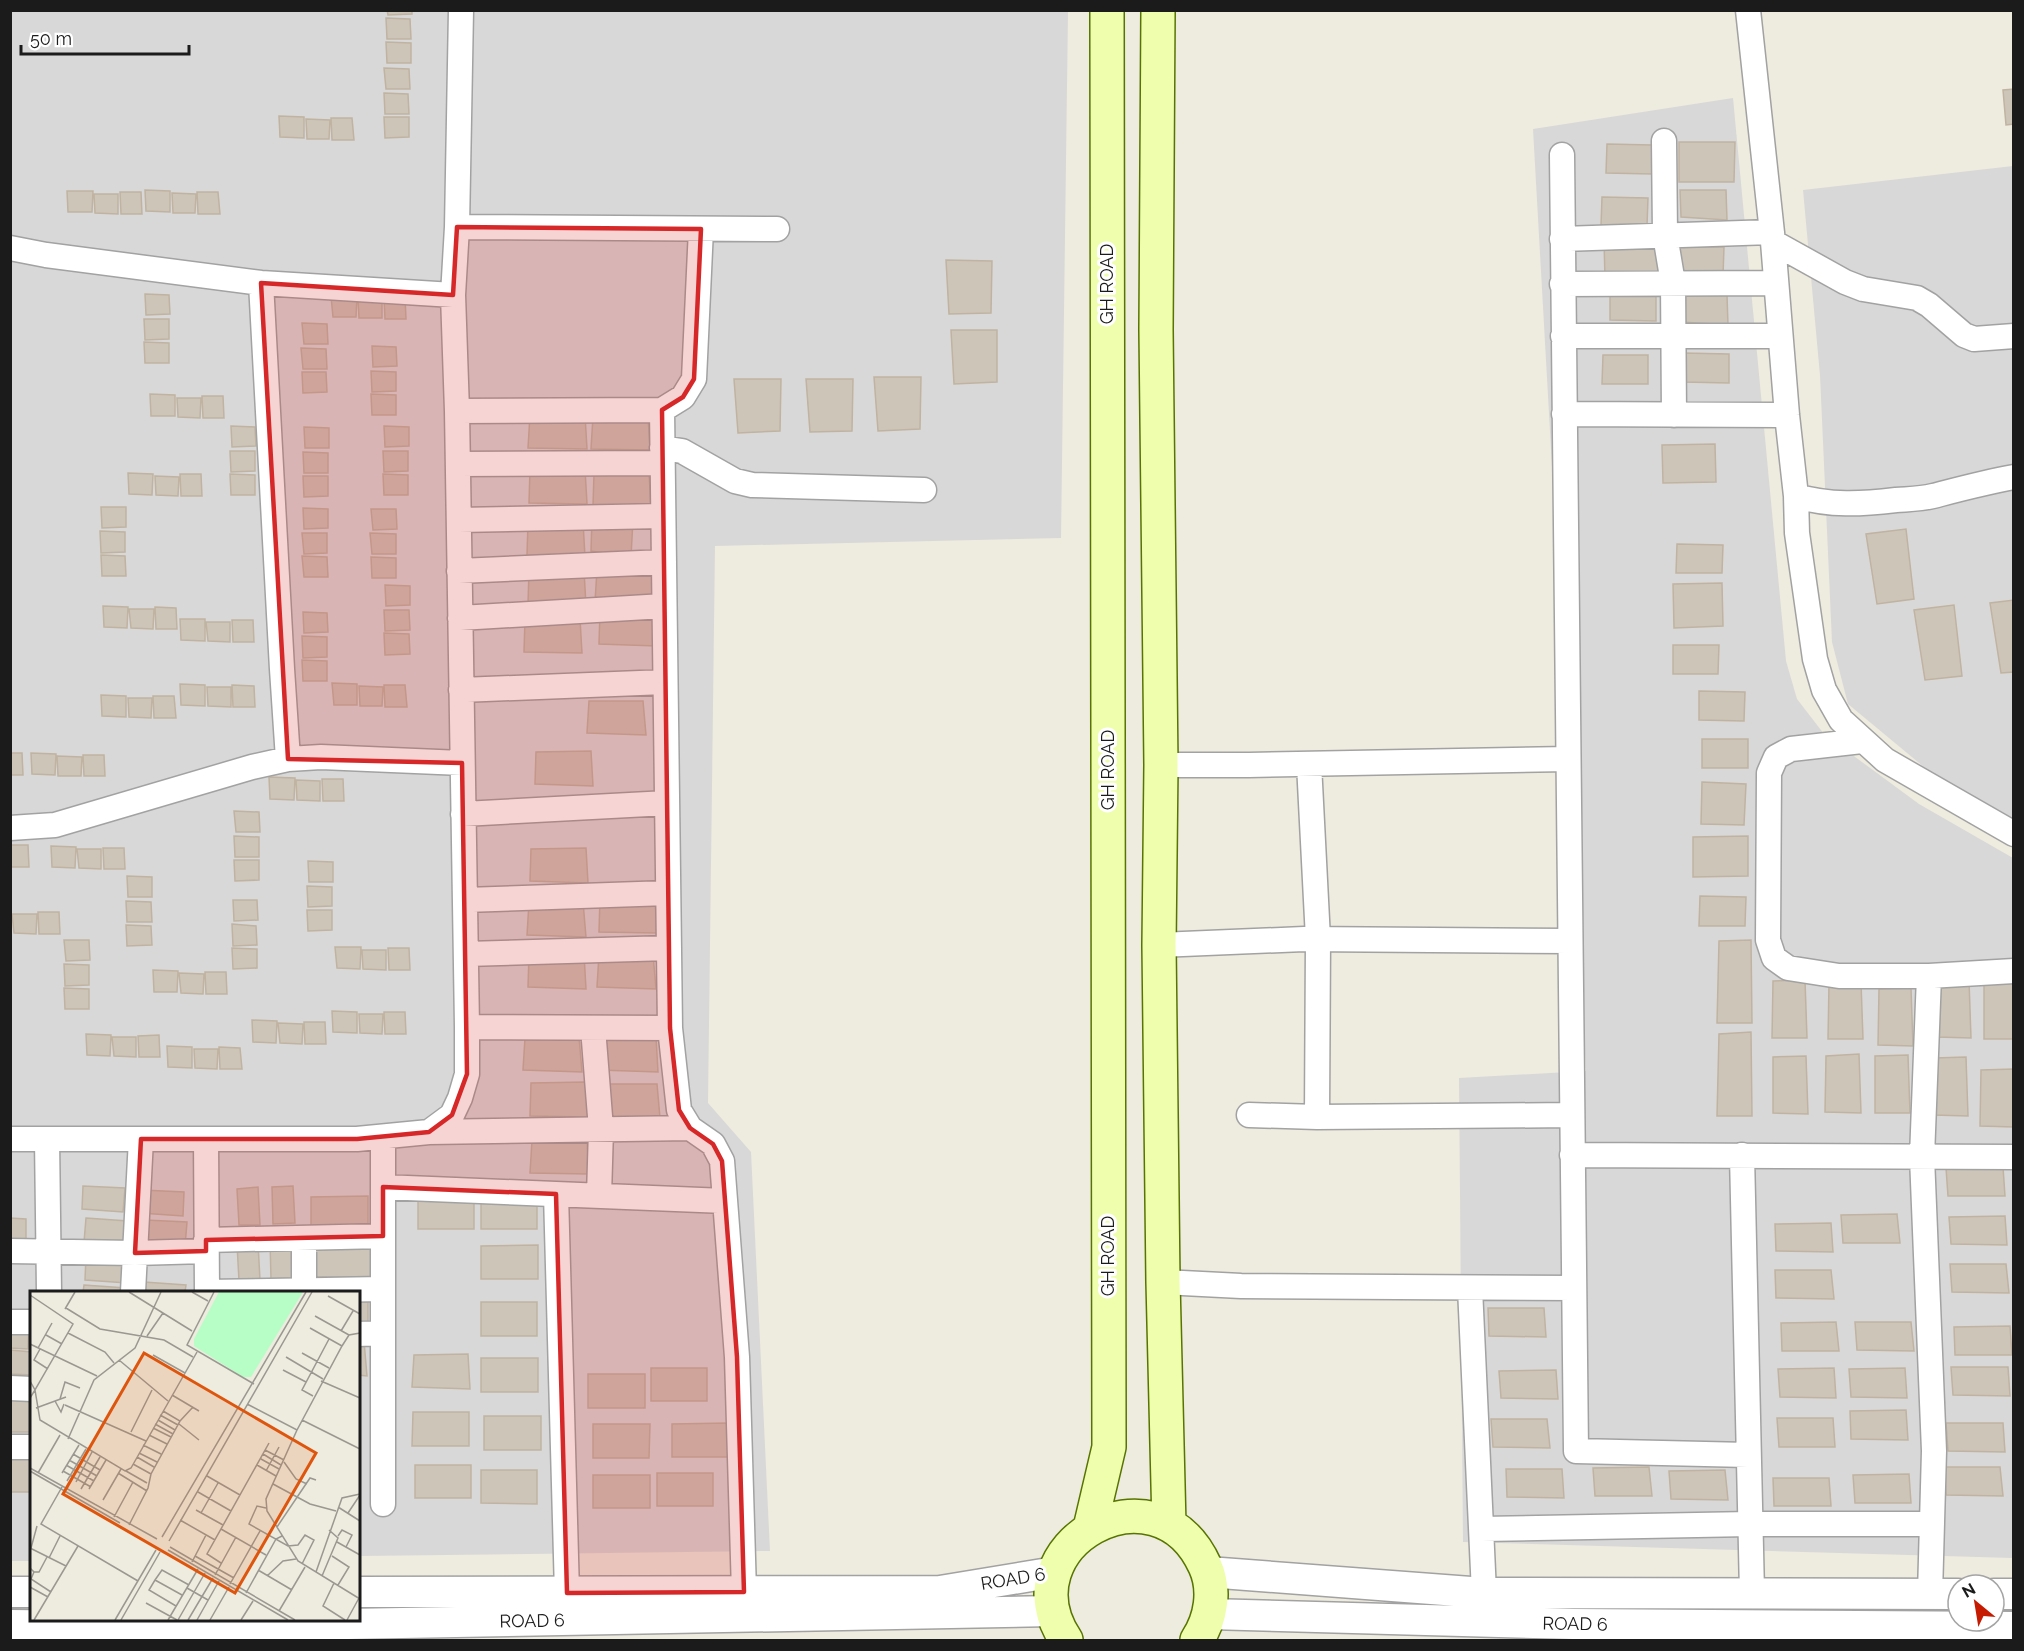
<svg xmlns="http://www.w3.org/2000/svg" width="2024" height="1651" font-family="Raleway,sans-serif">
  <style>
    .residential { fill: #d9d8d8 }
    .building { fill: #cdc5b8; stroke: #c0b3a1; stroke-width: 1.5 }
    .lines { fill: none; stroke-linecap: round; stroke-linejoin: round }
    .minor-casing { stroke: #a2a2a2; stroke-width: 27 }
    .tertiary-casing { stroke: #a2a2a2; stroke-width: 33 }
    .secondary-casing { stroke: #577400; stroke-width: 36 }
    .minor { stroke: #fff; stroke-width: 24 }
    .tertiary { stroke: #fff; stroke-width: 30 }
    .secondary { stroke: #effead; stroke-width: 33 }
    .marked { fill: #d62828; fill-opacity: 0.2; stroke: #d62828; stroke-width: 4.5; stroke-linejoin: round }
    .labels { text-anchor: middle; stroke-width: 6; stroke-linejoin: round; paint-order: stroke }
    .street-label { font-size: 18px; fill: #1b1b1b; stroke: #fff }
    .inset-road { fill: none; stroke: #9a9891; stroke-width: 1.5 }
    .view { fill: #de560d; fill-opacity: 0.15; stroke: #de560d; stroke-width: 3 }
    .inset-edge { fill: none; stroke: #1b1b1b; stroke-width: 3 }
  </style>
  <rect width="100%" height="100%" fill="#eeebdf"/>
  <path class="residential" d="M10 11H1068L1061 538 715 546 708 1103 751 1152 770 1551 359 1556 358 1292H32L31 1561H11Z
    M1733 98 1786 661 1797 699 1824 734 1919 804 2013 858V1558L1463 1542 1459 1078 1586 1071 1533 129Z
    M2013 166V818L1930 772 1848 704 1832 642 1820 375 1803 190Z"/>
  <path class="building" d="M387 10H412V14L388 15Z
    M386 18 410 19 411 39H387Z
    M386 42 411 43V63H387Z
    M384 68 409 69 410 89H386Z
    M2014 89V124L2006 125 2003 90Z
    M384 93 408 94 409 114H385Z
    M279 116 304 117V138L280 137Z
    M384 117H409V137L385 138Z
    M331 118H352L354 140H332Z
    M306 119 330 120 329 139H307Z
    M1679 142H1735L1734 182H1679Z
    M1607 144 1652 145V174L1606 173Z
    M145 190 170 191V212L146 211Z
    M1680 190H1726L1727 220 1681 217Z
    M67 191H93L92 212H68Z
    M120 192H141L142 214H121Z
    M197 192H218L220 214H198Z
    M172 193 196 194 195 213H173Z
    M94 194H118V214L95 213Z
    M1602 197 1648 198 1647 226H1601Z
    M1657 239 1658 277 1605 279 1604 241Z
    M1678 247H1724L1723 276H1678Z
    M946 260 992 261 991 313 949 314Z
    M1610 292H1656V321L1610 320Z
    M145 294 169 295 170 314 146 315Z
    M1682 295H1727L1728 325 1682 322Z
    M331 296H357L356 317H333Z
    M384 297H405L406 319H385Z
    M358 299H382V318H359Z
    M144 319H169V339L145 340Z
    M302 323 327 324 328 344H304Z
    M951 330H997V382L954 384Z
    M144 342 169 343V363H145Z
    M372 346 396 347 397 366 373 367Z
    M301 348 326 349 327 369H303Z
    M1683 353 1729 354V383L1683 382Z
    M1603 355H1648V384H1602Z
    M371 371 396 372V391L372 392Z
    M302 372H326L327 392 303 393Z
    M874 377H921L920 429 878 431Z
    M734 379H781L780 431 738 433Z
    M806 379H853L852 431 810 432Z
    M150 394 175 395V416H151Z
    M371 394 396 395V415H372Z
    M202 396H223L224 418H203Z
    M177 398H201L200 418 178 417Z
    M530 415H585L587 449 528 448Z
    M648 416 650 450 591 449 593 417Z
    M231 426 255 427 256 446 232 447Z
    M384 426 409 427V446L385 447Z
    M304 427 329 428V448H305Z
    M1715 444 1716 482 1663 483 1662 445Z
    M230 451H255V471L231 472Z
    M383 451H408V471L384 472Z
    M303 452 328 453V473H304Z
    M585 469 587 504 529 503 530 470Z
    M128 473 153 474 152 495 129 494Z
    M649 473 651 507 593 506 594 474Z
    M180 474H201L202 496H181Z
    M230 474 255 475V495H231Z
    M383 474 408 475V495H384Z
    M155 476 179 477 178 496 156 495Z
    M303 476H328V496L304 497Z
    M101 507H126V527L102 528Z
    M303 508 328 509V528L304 529Z
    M371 509H396L397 529 373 530Z
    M592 519H633L631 557 591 551Z
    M583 522 585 557 527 555 528 523Z
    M1906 529 1914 599 1877 604 1866 534Z
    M100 531 125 532V552L101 553Z
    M302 533H327V553L304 554Z
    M370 533 396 534V554H372Z
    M1677 544 1723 545 1722 573H1676Z
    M101 555 125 556 126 576H102Z
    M302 556 327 557 328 577H304Z
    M371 557 396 558V578H372Z
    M652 569 654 604 595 602 597 570Z
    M529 571H584L586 605 528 604Z
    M1722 583 1723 626 1674 628 1673 584Z
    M385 585 410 586V605L386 606Z
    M2014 600V672L2001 673 1990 603Z
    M1954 605 1962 676 1925 680 1914 610Z
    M103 606 128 607 127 628 104 627Z
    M155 607 176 608 177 629H156Z
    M129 609H154L153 629 131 628Z
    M384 610H409L410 630 385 631Z
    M655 611 657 646 599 644 600 612Z
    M303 612 327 613 328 632 304 633Z
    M180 619H205V641L181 640Z
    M525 619H580L582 653 524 652Z
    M232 620H253L254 642H233Z
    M206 622H230V642L208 641Z
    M384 633 409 634 410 654 385 655Z
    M302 636 327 637V657L303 658Z
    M1673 645H1719L1718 674H1673Z
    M302 660 327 661V681H303Z
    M332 683 357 684V705H334Z
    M180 684 205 685V706L181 705Z
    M232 685 254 686 255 707H233Z
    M384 685H405L407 707H385Z
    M359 686 383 687 382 706H360Z
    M207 687H231V707L208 706Z
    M1699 691 1745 692 1744 721 1699 720Z
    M101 695 126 696V717L102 716Z
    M153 696H174L176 718H154Z
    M128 698H152L151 718 129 717Z
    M589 701H643L646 735 587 733Z
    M1702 739H1748V768H1702Z
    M591 751 593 786 535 784 536 752Z
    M10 753H22L23 775H10Z
    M31 753 56 754 55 775 32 774Z
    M83 755H104L105 776H84Z
    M57 756 82 757 81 776H58Z
    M269 777 295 778 294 800 270 799Z
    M322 779H343L344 801H323Z
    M296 780 320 781V801L297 800Z
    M1702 782 1746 784 1744 825 1701 824Z
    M234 811 259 812 260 832H236Z
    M234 836 259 837V857H235Z
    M1748 836V876L1693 877V837Z
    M10 845H28L29 867H10Z
    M51 846 76 847 75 868 52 867Z
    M103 848H124L125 869H104Z
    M586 848 588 883 530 881 531 849Z
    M77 849H101V869L79 868Z
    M234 860H259V880L235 881Z
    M308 861 333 862V882H309Z
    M127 876 152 877V897H128Z
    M307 886 332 887V906L308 907Z
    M1700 896 1746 897 1745 926H1699Z
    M655 898 657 933 599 932 600 899Z
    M233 900H257L258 920 234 921Z
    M126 901 151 902 152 922H127Z
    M583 902 586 937 527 935 529 903Z
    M307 910H332V930L308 931Z
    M38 912H59L60 934H39Z
    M12 914H37L36 934 14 933Z
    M232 924 256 926 257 945 233 946Z
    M126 925 151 926 152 945 127 946Z
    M64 940H89L90 960 66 961Z
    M1751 940 1752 1023H1717L1719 941Z
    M335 947H361L360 969 337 968Z
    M232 948 257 949V968L233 969Z
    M388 948H409L410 970H389Z
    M362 950H386V970L363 969Z
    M584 954 586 989 528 987 529 955Z
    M653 954 656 989 597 987 599 955Z
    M64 964 89 965V985L65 986Z
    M153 970 178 971 177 992H154Z
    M205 972H226L227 994H206Z
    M179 973 204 974 203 994 181 993Z
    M1805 980 1807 1038H1772L1773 981Z
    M1969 980 1971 1038 1936 1037V981Z
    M2014 981V1039H1984V982Z
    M1861 982 1863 1039H1828L1829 983Z
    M64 988 89 989V1009H65Z
    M1911 988 1913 1046 1878 1045 1879 989Z
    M332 1011 357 1012V1033L333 1032Z
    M384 1012H405L406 1034H385Z
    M359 1014H383L382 1034 360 1033Z
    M252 1020 277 1021 276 1043 253 1042Z
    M304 1022H325L326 1044H305Z
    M278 1023 303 1024 302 1044 280 1043Z
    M1751 1032 1752 1116H1717L1719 1034Z
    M86 1034 111 1035 110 1056 87 1055Z
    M159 1035 160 1057H139L138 1036Z
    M112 1037H136V1057L114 1056Z
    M579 1037 582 1072 523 1070 525 1038Z
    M656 1037 658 1072 600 1070 601 1038Z
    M167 1046 192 1047V1068L168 1067Z
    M219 1047 240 1048 242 1069H220Z
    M194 1049H218L217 1069 195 1068Z
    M1859 1054 1861 1113 1825 1112 1826 1056Z
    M1908 1055 1910 1113H1875V1056Z
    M1806 1056 1808 1114 1773 1113V1057Z
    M1966 1057 1968 1116 1933 1115 1934 1058Z
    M2013 1069 2014 1127 1980 1126 1981 1070Z
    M586 1082 588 1117 530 1116 531 1083Z
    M603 1084H657L660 1118 601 1117Z
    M587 1140 589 1174 530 1173 532 1141Z
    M2003 1167 2005 1196H1948L1946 1168Z
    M83 1186 125 1188 123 1212 82 1209Z
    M293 1186 295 1223 273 1224 272 1187Z
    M258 1187 260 1225H239L237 1189Z
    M142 1190 184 1192 183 1216 141 1213Z
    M537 1195V1229H481V1196Z
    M368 1196V1230H311V1197Z
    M418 1196H474V1229H418Z
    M1897 1214 1900 1243H1843L1841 1215Z
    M2005 1216 2007 1245 1951 1244 1949 1217Z
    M10 1218 26 1219V1242H10Z
    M86 1218 128 1221 126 1245 84 1242Z
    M145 1220 187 1222 185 1246 143 1243Z
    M1831 1223 1833 1252 1776 1251 1775 1224Z
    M291 1240 292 1278 271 1279 270 1241Z
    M258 1243 260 1280 239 1281 237 1244Z
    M315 1244H371V1277H314Z
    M538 1245V1279H481V1246Z
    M86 1256 128 1259 127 1283 85 1280Z
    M1950 1264H2006L2009 1293 1952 1292Z
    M1775 1270H1831L1834 1299 1776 1298Z
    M144 1282 186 1285 185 1292H143Z
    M84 1285 126 1288 125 1292H83Z
    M358 1295H368V1328H358Z
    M481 1302H537V1336H481Z
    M1488 1308H1544L1546 1337 1489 1336Z
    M1836 1322 1839 1351H1782L1781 1323Z
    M1855 1322H1911L1914 1351 1857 1350Z
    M10 1324 29 1326 28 1349 10 1348Z
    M2010 1326 2012 1355H1955L1954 1327Z
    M358 1341H364L367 1376 358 1375Z
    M10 1350 32 1352V1375L10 1374Z
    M468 1354 470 1389 412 1387 414 1355Z
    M481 1358H538V1392H481Z
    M1951 1367H2008L2010 1396 1953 1395Z
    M651 1368H707V1401H651Z
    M1834 1368 1836 1398 1780 1397 1778 1369Z
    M1905 1368 1907 1398 1851 1397 1849 1369Z
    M1556 1370 1558 1399 1501 1398 1499 1371Z
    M588 1374H645V1408H588Z
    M10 1398H32V1432H10Z
    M1906 1410 1908 1440 1851 1439 1850 1411Z
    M413 1412H469V1446H412Z
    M484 1416H541V1450H484Z
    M1777 1418H1833L1835 1447H1779Z
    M1491 1419H1547L1550 1448 1493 1447Z
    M729 1423V1457H672V1424Z
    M1946 1423H2003L2005 1452 1948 1451Z
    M593 1424H650L649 1458H593Z
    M10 1458H32V1492H10Z
    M415 1465H471V1498H415Z
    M1649 1467 1652 1496H1595L1593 1468Z
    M1944 1467H2000L2003 1496 1946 1495Z
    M1506 1469H1562L1564 1498 1507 1497Z
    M481 1470H537V1504L481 1503Z
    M1725 1470 1728 1500 1671 1499 1669 1471Z
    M657 1473H713V1506H657Z
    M1909 1474 1911 1503H1855L1853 1475Z
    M593 1475H650V1508H593Z
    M1773 1478H1829L1831 1506H1774Z"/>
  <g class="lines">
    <g class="minor-casing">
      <path id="minor" d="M1748 10 1773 242 1787 415 1796 496 1797 533 1815 659 1824 690 1841 720 1885 760 2014 834
        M1664 141 1665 235 1673 283 1674 415
        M1562 155 1576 1451 1748 1455
        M457 227 777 229
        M1562 239 1772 232
        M1773 242 1845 282 1863 289 1917 298 1929 305 1964 335 1974 339 2014 336
        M10 248 46 255 261 283 453 295
        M261 283 282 669 288 759
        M1562 284 1776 283
        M1563 336H1780
        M662 410 683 397 694 379 701 229
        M457 411 662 410 670 1028 679 1110 690 1128 713 1144 722 1161 737 1357 744 1592
        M1564 414 1787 415
        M662 448 682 451 735 481 752 485 924 490
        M458 464 662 463
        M1796 496C1830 506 1862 504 1896 500 1909 499 1921 499 1933 496 1960 489 1986 482 2014 477
        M459 520 663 516
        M459 571 664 562
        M460 618 664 606
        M461 690 665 682
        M1862 741 1791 749 1776 757 1769 773 1768 940 1774 958 1788 968 1839 976H1929L2014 971
        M1309 764 1318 939 1317 1117
        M1161 765H1249L1568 759
        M463 814 667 803
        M10 828 55 825 252 767 288 759 321 757 462 763
        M465 900 668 893
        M1159 945 1304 939 1569 941
        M466 954 669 948
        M1929 976 1922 1157 1934 1451 1930 1594
        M467 1027 670 1028
        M593 1028 601 1129 599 1196
        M1249 1115 1317 1117 1572 1115
        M429 1132 690 1128
        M10 1139H357L429 1132 452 1115 460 1098 467 1074V1027L457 411 453 295 457 227 461 10
        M47 1139 49 1292
        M206 1139 207 1292
        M1572 1155 2014 1157
        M1742 1155 1752 1593
        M383 1187 725 1201
        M556 1194 567 1593
        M206 1240 383 1236
        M10 1251 135 1253 206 1251
        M1163 1282 1241 1286 1574 1288
        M1470 1288 1484 1593
        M133 1292 141 1139
        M207 1292 383 1289
        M304 1292V1238
        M10 1322H32
        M358 1334 383 1333
        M10 1388 32 1389
        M10 1447H32
        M383 1504V1137
        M1482 1529 1750 1524H1932"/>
    </g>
    <g class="tertiary-casing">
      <path id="tertiary" d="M1208 1572 1484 1593 1958 1594
        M10 1592H32
        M358 1592 940 1591 1055 1572
        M1994 1594H2014
        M1209 1614 1573 1624 2014 1627
        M10 1625 187 1627 1053 1611"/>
    </g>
    <g class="secondary-casing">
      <path id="secondary" d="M1158 10 1156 330 1161 765 1159 945 1163 1282 1169 1525
        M1090 1528 1109 1447 1107 10
        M1066 1640C1003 1546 1156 1458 1205 1566 1216 1590 1211 1619 1197 1640"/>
    </g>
    <use href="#minor" class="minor"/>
    <use href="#tertiary" class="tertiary"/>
    <use href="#secondary" class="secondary"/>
  </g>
  <path class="marked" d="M457 227 701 229 694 379 683 397 662 410 670 1028 679 1110 690 1128 713 1144 722 1161 737 1357 744 1592 567 1593 556 1194 383 1187V1236L206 1240V1251L135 1253 141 1139H357L429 1132 452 1115 467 1074 462 763 288 759 261 283 453 295Z"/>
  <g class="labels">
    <g class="street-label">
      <text transform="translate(1107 284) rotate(-90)" y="6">GH ROAD</text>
      <text transform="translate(1108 770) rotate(-90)" y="6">GH ROAD</text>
      <text transform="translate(1108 1256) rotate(-90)" y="6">GH ROAD</text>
      <text transform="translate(1013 1579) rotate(-9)" y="6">ROAD 6</text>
      <text transform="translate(532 1621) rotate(-1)" y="6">ROAD 6</text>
      <text transform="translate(1575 1624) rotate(1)" y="6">ROAD 6</text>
    </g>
  </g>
  <g transform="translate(30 1291)">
    <rect width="330" height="330" fill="#eeebdf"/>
    <path d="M189 1H273L221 86H213L164 55V48Z" fill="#b7fdc6"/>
    <path class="inset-road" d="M99 1 162 40M162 1 178 10M184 1 157 54 224 93M0 4 43 33 5 99 10 129 95 180 101 177 167 61M298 5 330 23M36 17 70 38 134 49 163 66M35 18 45 1M285 25 319 44M280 37 312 55M311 40 323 20M38 42 75 61 84 72M16 44 32 53M117 45 133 22M0 53 67 85M8 57 22 32M10 58 4 69 18 78M272 62 299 77M123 64 155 82M256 66 293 88M89 69 138 110M253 79 276 91M0 90 5 99 0 107M291 90 330 107M142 104 169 120M283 105 272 99 299 48M30 108 35 91 50 97M25 110 31 121 34 113M217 113 267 139 312 55 319 44 330 42M35 114 116 150M6 117 36 106M130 124 148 134M128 129 145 139M272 129 330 158M150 130 163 116M125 133 143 143M149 133 169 149M123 137 141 146M267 139 236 208 237 220 268 270 330 308M101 141 122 99M119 144 137 153M38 148 64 89 105 57 131 1M113 154 131 163M235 159 254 169M109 162 127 171M43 163 70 179M233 163 251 174M107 166 124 176M231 168 249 178M39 169 67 185M254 171 266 188 277 193M103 173 121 183M36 174 64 190M227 174 246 185M0 177 127 248M0 180 90 232M33 180 61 196M96 180 117 192M236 180 249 156M8 182 30 144M32 182 49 154M88 182 117 200M177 185 210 204M37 190 56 158M46 191 62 161M243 193 280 213 306 220M32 196 11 233 108 290M51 198 70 166M59 198 76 169M168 201 201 220M73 209 91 178M308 216 330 230M236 217 227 215 219 233 258 255 268 254 275 244 284 249 272 273M166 219 193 234M171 222 188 192M318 222 330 204M84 226 103 191M150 229 185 249M99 234 118 197 121 183 150 130 133 120M247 236 280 187 286 189M191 238 236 264M308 245 312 239 322 244 316 256M132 246 276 1M139 250 282 1M307 251 330 264M140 256 265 329M0 257 36 275M1 257 7 235M138 259 258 329M165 265 204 287M302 265 319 276 308 294M19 267 30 245M162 271 176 244M191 272 177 263 239 152M0 277 4 281 1 288 21 301M228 279 262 299M4 281H9L17 266M286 281 312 207 330 203M185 284 206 246M237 285 253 270 266 268M292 285 308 247 299 239M125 289 152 304M304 292 293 315 315 329M200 293 230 240M0 296 18 306M157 297 178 309M216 302 246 248 252 245M116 312 147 329M146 315 119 299 125 289 132 279 159 294M249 320 275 276M4 329 48 255M85 329 126 259M91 329 130 261M138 329 168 278M148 329 175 282M158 329 183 287M167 329 189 290M180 329 199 296M211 329 223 310M317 329 329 307"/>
    <path class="view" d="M114 62 286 162 205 302 33 203Z"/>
    <rect width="330" height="330" class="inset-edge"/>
  </g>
  <rect width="2024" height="1651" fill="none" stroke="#1b1b1b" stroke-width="24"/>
  <g transform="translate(1976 1603) rotate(330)"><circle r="28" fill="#ffffff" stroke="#a4a4a4" stroke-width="1.5"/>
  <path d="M0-4.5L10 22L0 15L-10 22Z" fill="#c61b00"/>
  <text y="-9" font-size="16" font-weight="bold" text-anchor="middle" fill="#1b1b1b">N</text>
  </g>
  <path d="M21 45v9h168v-9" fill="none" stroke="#1b1b1b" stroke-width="3"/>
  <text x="30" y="45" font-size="18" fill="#1b1b1b" stroke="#ffffff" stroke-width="4.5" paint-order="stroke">50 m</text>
</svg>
